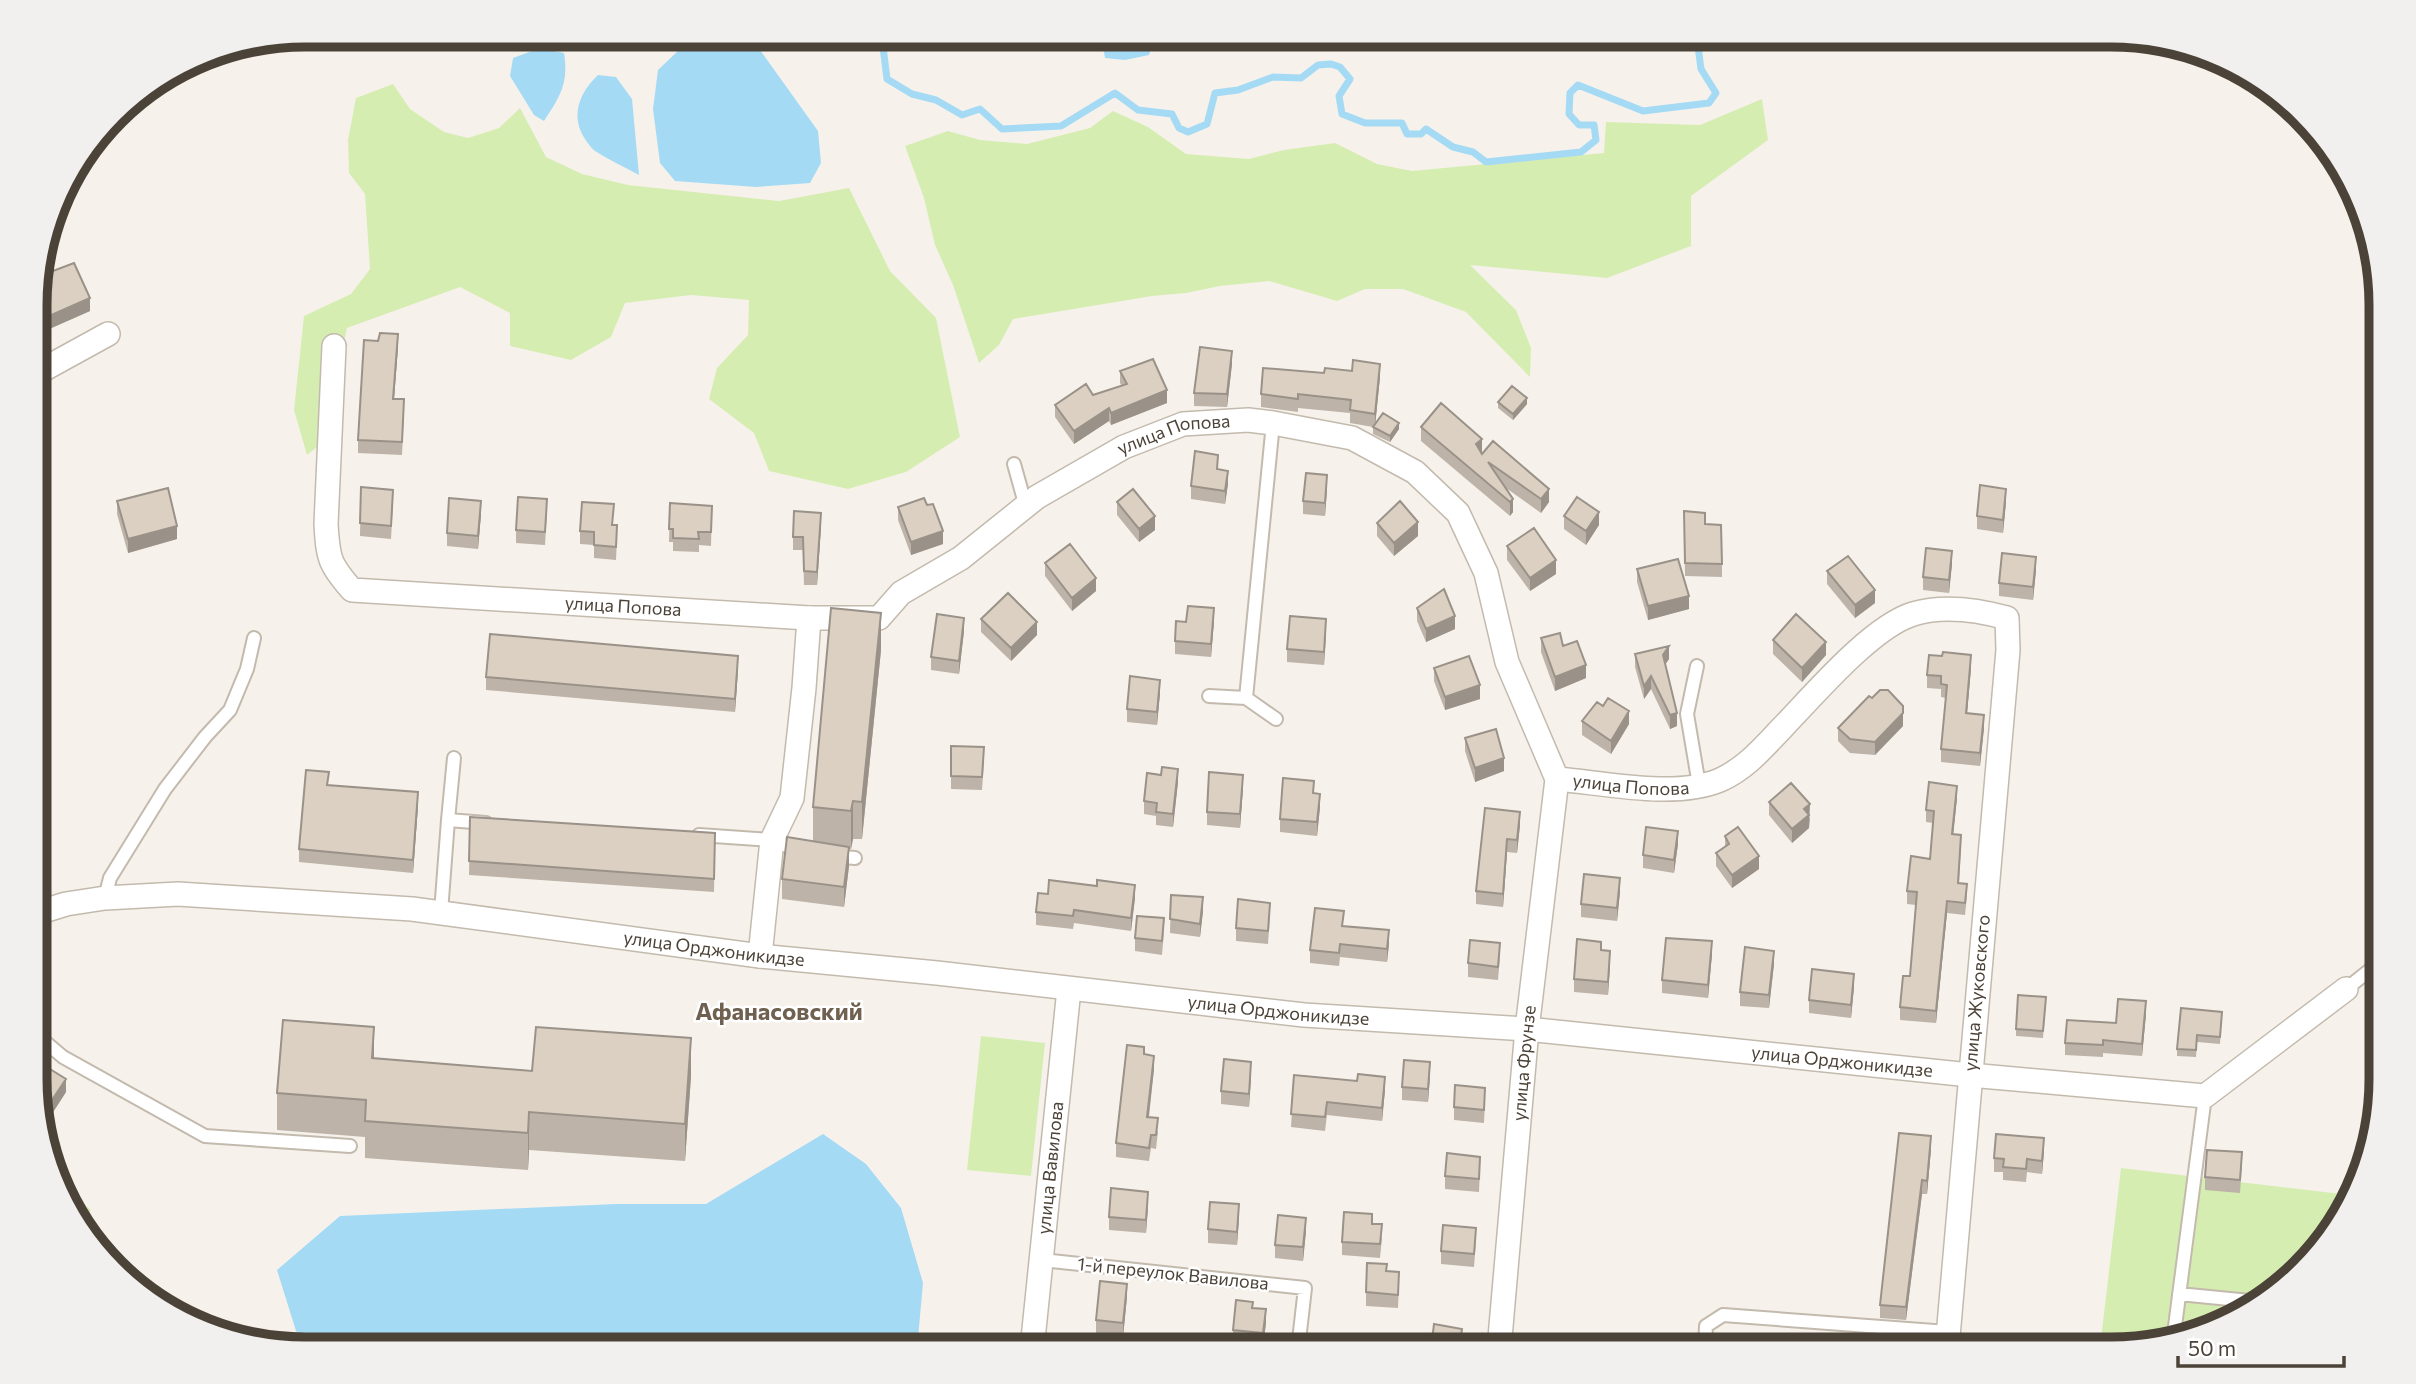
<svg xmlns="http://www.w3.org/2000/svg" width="2416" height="1384" font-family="Commissioner,sans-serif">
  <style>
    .green { fill: #d6edb2 }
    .water { fill: #a5daf5 }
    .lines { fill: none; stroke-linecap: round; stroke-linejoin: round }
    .stream { stroke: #a5daf5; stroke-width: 7 }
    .service-casing { stroke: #c3baad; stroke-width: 16 }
    .minor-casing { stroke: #c3baad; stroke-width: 26 }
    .service { stroke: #fff; stroke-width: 12 }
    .minor { stroke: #fff; stroke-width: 23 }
    .wall { fill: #bdb3a8 }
    .shaded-wall { fill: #9a9288 }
    .building { fill: #dcd0c3; stroke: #9a9288; stroke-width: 2 }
    .labels { text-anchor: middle; stroke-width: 5; stroke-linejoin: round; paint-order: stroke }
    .street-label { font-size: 18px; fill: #4c4338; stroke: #fff }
    .district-label { font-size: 24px; font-weight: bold; fill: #6f604f; stroke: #fff }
    .rim { fill: none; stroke: #4c4338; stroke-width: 9 }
  </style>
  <rect width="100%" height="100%" fill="#f6f2eb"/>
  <path class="green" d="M393 84 410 109 444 132 468 138 499 128 520 108 546 157 582 174 628 185 779 201 849 188 890 271 936 318 960 437 906 472 848 489 769 471 754 433 709 399 717 368 748 335 749 300 691 295 625 303 611 337 571 360 510 346V313L460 287 347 328 334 389 327 439 307 455 294 410 304 316 351 294 370 269 365 194 349 173 348 140 356 98Z
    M1762 99 1768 140 1691 196V246L1607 278 1470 265 1516 310 1531 348 1530 377 1466 312 1403 289H1365L1337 301 1269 281 1220 286 1186 293 1152 296 1013 319 999 345 979 363 953 285 935 245 924 198 905 146 948 131 980 140 1027 144 1090 128 1113 111 1148 127 1186 154 1249 159 1284 150 1335 143 1377 164 1412 171 1604 153 1606 122 1700 125Z
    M981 1036 1045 1043 1031 1176 967 1170Z
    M2121 1168 2350 1195 2345 1214 2302 1270 2246 1313 2128 1348H2100Z
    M65 1188 91 1210 78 1224Z"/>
  <path class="water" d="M1101 35H1152L1153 42 1149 55 1125 60 1105 58Z
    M1168 35H1217L1202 46 1182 45Z
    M722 42 760 50 818 131 821 163 810 183 756 187 675 181 660 163 653 109 658 70 681 48Z
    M540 48 564 53C569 83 560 97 544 121L534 115 510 76 513 58Z
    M598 75 616 77 632 99 639 175C625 167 609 160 595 151 591 148 588 143 585 139 570 116 579 93 598 75Z
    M823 1134 866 1164 901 1208 923 1283 917 1349H322L296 1331 277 1270 340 1216 616 1204H706Z"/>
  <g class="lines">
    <path class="stream" d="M879 35 883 47 887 79 912 94 936 100 962 115 980 109 1002 129 1061 126 1115 93 1138 110 1172 114 1179 128 1188 132 1207 124 1215 93 1238 90 1273 77 1301 78 1318 65 1331 64 1340 67 1350 79 1339 96 1342 114 1365 123H1402L1407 134H1421L1426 129 1453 147 1473 152 1486 162 1581 152 1596 140 1594 125H1579L1569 114 1570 93 1578 85 1643 111 1709 103 1716 93 1701 69 1697 39 1699 35"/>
    <g class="service-casing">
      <path id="service" d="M1273 423 1246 698 1276 719
        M1014 464 1026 507
        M1697 666 1687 714 1699 785
        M1209 696 1246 698
        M448 820 454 758
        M699 835 772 840 801 852
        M833 856 855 858
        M105 898 110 878 165 789 205 737 230 710 247 669 254 638
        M441 912 448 820 486 823
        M2346 989 2380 962
        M37 1035 63 1057 205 1136 350 1146
        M1042 1260 1305 1288 1298 1349
        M2179 1294 2260 1302
        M2174 1334 2205 1096
        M1705 1349 1706 1326 1723 1315 1948 1332"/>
    </g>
    <g class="minor-casing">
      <g id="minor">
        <path id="s1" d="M334 346 326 524C328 558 329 564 352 590L809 618H879L901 593 961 558 1037 497 1124 447 1183 424 1248 420 1273 423 1352 438 1415 472 1458 513 1486 573 1507 662 1557 779C1605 783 1675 799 1720 780 1745 769 1763 748 1781 729 1813 696 1871 627 1913 614 1943 605 1978 610 2007 618L2008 650 1947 1348"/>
        <path d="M37 373 108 334"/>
        <path id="s2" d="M37 913 66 904 105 898 178 894 412 909 760 956 937 973 1304 1015 1527 1029 1970 1075 2205 1096 2346 989"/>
        <path d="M760 956 772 840 792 798 804 688 809 618"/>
        <path id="s3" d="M1032 1349 1069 989"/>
        <path id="s4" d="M1499 1349 1527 1029 1557 779"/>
      </g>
    </g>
    <use href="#service" class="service"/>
    <use href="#minor" class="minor"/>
  </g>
  <path class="wall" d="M37 277 90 311 47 330 37 309Z
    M398 347 394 399 404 412 402 455 358 453V440Z
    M1232 364 1227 407 1194 406V393Z
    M1120 371 1167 403 1111 425 1109 421 1074 444 1055 417V405L1122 386 1120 383Z
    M1324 373 1380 377 1375 425 1399 429 1390 442 1373 434V427L1350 423V413L1298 408V412L1261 407V394Z
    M1498 402 1527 404 1513 420 1498 408Z
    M1421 427 1482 452 1549 502 1541 513 1506 488 1513 512 1510 516 1421 441Z
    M1228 484 1225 504 1191 499V486Z
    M361 487 393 503 391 539 360 536Z
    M1327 488 1325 516 1303 514V501Z
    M117 501 177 539 128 553 117 514Z
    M1117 502 1155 530 1139 542 1117 515Z
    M2006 502 2003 533 1977 529V516Z
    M670 503 712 506 711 546 699 545V552L673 551V542H669Z
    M927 505 943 544 911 555 898 520V507Z
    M1684 511 1705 524 1722 564V577L1685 576Z
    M547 512 545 545 516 543V530Z
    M481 514 478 549 447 546V533Z
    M1564 516 1599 525 1586 545 1564 529Z
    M1377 523 1418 536 1394 556 1377 536Z
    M613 525 617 538 616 560 594 558V545L580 544V531Z
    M821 526 817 585H804L803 550H793V537Z
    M1507 546 1556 574 1530 591 1507 560Z
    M1045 563 1096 591 1072 611 1045 576Z
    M1952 564 1949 593 1923 590V577Z
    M1637 569 1689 609 1648 620 1637 582Z
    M2036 570 2033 600 1999 596V583Z
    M1827 571 1875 603 1855 618 1827 584Z
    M1417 608 1455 629 1426 642 1417 621Z
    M981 619 1037 635 1011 661 981 632Z
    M1214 621 1211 657 1175 654V641L1186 622Z
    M964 631 959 674 931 670V657Z
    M1326 632 1324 665 1287 662V649Z
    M1541 638 1563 646 1586 678 1555 691 1541 652Z
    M1773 640 1826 655 1802 682 1773 654Z
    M881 650 862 839H853L851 849H849V866L844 907 782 899V879L813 841V807Z
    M1635 654 1669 659 1665 664 1677 726 1670 729 1651 689 1644 699 1635 667Z
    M1434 668 1480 699 1445 710 1434 681Z
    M1971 668 1967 713 1984 728 1980 766 1941 762V749L1946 698 1941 697V689L1927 688V675Z
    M738 669 735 712 486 690V677Z
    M1160 693 1157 725 1127 722V709Z
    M1603 706 1629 724 1611 754 1582 735V721Z
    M1903 726 1875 755 1850 753 1838 741V728Z
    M1465 738 1504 771 1475 782 1465 751Z
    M951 746 984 761 982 790 951 789Z
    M1178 782 1173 827 1156 825V816L1144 814V801Z
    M329 785 418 806 413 873 299 862V849Z
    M1243 788 1240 828 1207 825V812Z
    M1314 793 1320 807 1317 836 1280 832V819Z
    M1957 798 1953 834 1961 847 1959 883 1967 896 1965 915 1947 913 1936 1023 1900 1020V1007L1910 976 1916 905 1907 904V891L1930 859 1933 823 1926 822V810Z
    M1769 802 1810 818 1809 828 1792 843 1769 815Z
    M1485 808 1520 825 1517 853 1507 852 1503 907 1476 904V891Z
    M470 817 715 833 714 892 469 875Z
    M1725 836 1759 869 1732 888 1716 866V853L1725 847Z
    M1678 844 1674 873 1643 868V855Z
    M1097 886 1135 898 1131 931 1074 923 1073 929 1036 925V912L1048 894Z
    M1620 892 1617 921 1581 917V904Z
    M1171 895 1203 911 1200 937 1170 933Z
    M1270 916 1268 944 1236 941V928Z
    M1343 926 1389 944 1387 962 1340 957 1339 966 1310 963V950Z
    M1164 931 1162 955 1135 951V938Z
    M1601 950 1610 964 1608 995 1574 992V979Z
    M1712 954 1708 998 1662 993V980Z
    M1500 956 1498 980 1468 977V963Z
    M1774 964 1769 1008 1740 1006V992Z
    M1854 987 1851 1018 1809 1013V1000Z
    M2046 1004 2043 1038 2016 1036V1029Z
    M2222 1012 2220 1044 2197 1042 2196 1057 2177 1056V1049Z
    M2146 1014 2142 1056 2103 1053V1057L2065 1055V1043Z
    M1144 1054 1154 1069 1149 1117 1158 1132 1156 1149 1151 1148 1149 1161 1116 1157V1143Z
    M374 1059 532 1071 691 1076 685 1161 529 1150 528 1170 365 1158V1137L277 1130V1093Z
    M37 1061 66 1092 48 1120 37 1113Z
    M1251 1075 1249 1107 1221 1104V1091Z
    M1294 1075 1385 1090 1382 1121 1327 1115 1325 1131 1291 1127Z
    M1430 1075 1428 1102 1402 1100V1087Z
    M1485 1101 1484 1123 1454 1120V1107Z
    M1931 1149 1927 1194H1922L1906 1320 1880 1318V1305Z
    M2044 1151 2042 1174 2027 1172 2026 1182 2003 1180V1172H1994V1158Z
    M2242 1165 2240 1193 2205 1190V1177Z
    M1480 1170 1479 1192 1445 1189V1176Z
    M1148 1205 1146 1233 1109 1230V1217Z
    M1239 1217 1237 1245 1208 1243V1229Z
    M1372 1224 1382 1238 1380 1258 1342 1255V1242Z
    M1306 1231 1303 1261 1275 1258V1245Z
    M1476 1241 1474 1267 1441 1264V1251Z
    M1386 1271 1399 1285 1398 1308 1366 1306V1292Z
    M1127 1297 1123 1337 1096 1333V1320Z
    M1253 1308 1266 1323 1263 1346 1233 1343V1330Z"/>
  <path class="shaded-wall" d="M90 298V311L47 330V317Z
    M398 334V347L393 412V399Z
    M1232 351V364L1227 407V394Z
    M1380 364V377L1375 427V414Z
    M1167 390V403L1111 425V413Z
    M1527 398V404L1513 420V414Z
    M1109 408V421L1074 444V431Z
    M1399 423V429L1390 442V436Z
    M1482 439V452L1476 457V444Z
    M1228 471V484L1225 504V491Z
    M1327 475V488L1325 516V503Z
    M1549 489V502L1541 513V499Z
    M2006 489V502L2003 533V520Z
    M1513 499V512L1510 516V502Z
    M481 501V514L478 549V536Z
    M1599 512V525L1586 545V531Z
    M821 513V526L817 585V572Z
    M1155 516V530L1139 542V529Z
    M1418 522V536L1394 556V543Z
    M177 526V539L128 553V539Z
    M943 531V544L911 555V542Z
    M1952 551V564L1949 593V580Z
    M2036 557V570L2033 600V587Z
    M1556 560V574L1530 591V578Z
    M1096 578V591L1072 611V598Z
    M1875 590V603L1855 618V605Z
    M1689 596V609L1648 620V606Z
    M1214 608V621L1211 657V644Z
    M881 613V650L862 839V802Z
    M1455 616V629L1426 642V629Z
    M964 618V631L959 674V661Z
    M1326 619V632L1324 665V652Z
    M1037 622V635L1011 661V648Z
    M1826 642V655L1802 682V668Z
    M1669 646V659L1663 668V655Z
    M1971 655V668L1966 726V713Z
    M738 656V669L735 712V699Z
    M1586 665V678L1555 691V677Z
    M1651 676V689L1644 699V686Z
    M1160 680V693L1157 725V712Z
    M1480 685V699L1445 710V697Z
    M1629 711V724L1611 754V741Z
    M1677 713V726L1670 729V715Z
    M1903 713V726L1875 755V742Z
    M1984 715V728L1980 766V753Z
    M1504 758V771L1475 782V768Z
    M1178 769V782L1173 827V814Z
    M1243 775V788L1240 828V814Z
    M1957 786V798L1952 847V834Z
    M418 792V806L413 873V860Z
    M1320 794V807L1317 836V822Z
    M853 801V839L851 849V811Z
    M1810 804 1809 828 1792 843V829L1804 809Z
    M1520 812V825L1517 853V840Z
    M1678 831V844L1674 873V860Z
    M1507 839V852L1503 907V894Z
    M849 847V866L844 907V887Z
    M1759 856V869L1732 888V875Z
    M1620 878V892L1617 921V908Z
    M1135 885V898L1131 931V918Z
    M1203 897V911L1200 937V924Z
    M1947 901V913L1936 1023V1011Z
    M1389 930V944L1387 962V949Z
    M1712 941V954L1708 998V985Z
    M1610 951V964L1608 995V982Z
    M1774 951V964L1769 1008V995Z
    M1854 974V987L1851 1018V1005Z
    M2146 1001V1014L2142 1056V1044Z
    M374 1027V1065L372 1058Z
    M691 1038V1076L685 1161V1124Z
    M1154 1056V1069L1147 1130V1117Z
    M1251 1062V1075L1249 1107V1094Z
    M1430 1062V1075L1428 1102V1089Z
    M1385 1077V1090L1382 1121V1108Z
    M66 1079V1092L48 1120V1106Z
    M529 1112V1150L528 1170V1133Z
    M1931 1136V1149L1927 1194V1181Z
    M2044 1138V1151L2042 1174V1161Z
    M1922 1180V1194L1906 1320V1307Z
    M1148 1192V1205L1146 1233V1220Z
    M1239 1204V1217L1237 1245V1232Z
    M1306 1218V1231L1303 1261V1247Z
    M1127 1284V1297L1123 1337V1323Z
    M1266 1309V1323L1263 1346V1333Z
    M1462 1329 1461 1349H1459Z"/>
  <path class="building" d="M74 263 90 298 47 317 37 295V277Z
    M380 333 398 334 393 399H404L402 442 358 440 364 340 378 341Z
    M1200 347 1232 351 1227 394 1194 393Z
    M1153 359 1167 390 1111 413 1109 408 1074 431 1055 405 1086 384 1093 395 1127 384 1120 371Z
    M1353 360 1380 364 1375 414 1350 410 1351 400 1298 394V399L1261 394 1263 368 1324 373 1325 368 1352 371Z
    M1512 386 1527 398 1513 414 1498 402Z
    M1441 403 1482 439 1476 444 1482 454 1493 441 1549 489 1541 499 1488 462 1513 499 1510 502 1421 427Z
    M1383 413 1399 423 1390 436 1373 427Z
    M1195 451 1218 455 1217 469 1228 471 1225 491 1191 486Z
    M1306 473 1327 475 1325 503 1303 501Z
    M1980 485 2006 489 2003 520 1977 516Z
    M361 487 393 490 391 526 360 523Z
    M168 488 177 526 128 539 117 501Z
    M1133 489 1155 516 1139 529 1117 502Z
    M518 497 547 499 545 532 516 530Z
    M1577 497 1599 512 1586 531 1564 516Z
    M449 498 481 501 478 536 447 533Z
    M924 498 927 505 933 504 943 531 911 542 898 507Z
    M1400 501 1418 522 1394 543 1377 523Z
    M582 502 614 504 612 525H617L616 547 594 545V532L580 531Z
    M670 503 712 506 711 532H698L699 539 673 538V529H669Z
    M794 511 821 513 817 572 804 571 803 537H793Z
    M1684 511 1705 513V524L1721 525 1722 564 1685 563Z
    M1534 528 1556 560 1530 578 1507 546Z
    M1070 544 1096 578 1072 598 1045 563Z
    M1926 548 1952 551 1949 580 1923 577Z
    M2002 553 2036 557 2033 587 1999 583Z
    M1848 556 1875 590 1855 605 1827 571Z
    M1678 559 1689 596 1648 606 1637 569Z
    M1444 589 1455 616 1426 629 1417 608Z
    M1008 593 1037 622 1011 648 981 619Z
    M1188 606 1214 608 1211 644 1175 641 1176 621 1186 622Z
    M831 608 881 613 862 802 853 801 851 811 813 807Z
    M937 614 964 618 959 661 931 657Z
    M1796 614 1826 642 1802 668 1773 640Z
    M1290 616 1326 619 1324 652 1287 649Z
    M1560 633 1563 646 1577 641 1586 665 1555 677 1541 638Z
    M490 634 738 656 735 699 486 677Z
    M1669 646 1663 655 1677 713 1670 715 1651 676 1644 686 1635 654Z
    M1943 652 1971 655 1966 713 1984 715 1980 753 1941 749 1947 685 1941 684V676L1927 675 1929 655 1942 656Z
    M1469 656 1480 685 1445 697 1434 668Z
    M1130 676 1160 680 1157 712 1127 709Z
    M1880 690H1888L1903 706V713L1875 742 1850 739 1838 728 1869 696 1872 698Z
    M1608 698 1629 711 1611 741 1582 721 1597 702 1603 706Z
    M1496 729 1504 758 1475 768 1465 738Z
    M951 746 984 747 982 777 951 776Z
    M1162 767 1178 769 1173 814 1156 812 1157 803 1144 801 1147 773 1161 775Z
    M306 770 329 772 327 785 418 792 413 860 299 849Z
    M1209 772 1243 775 1240 814 1207 812Z
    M1283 778 1314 781 1313 793 1320 794 1317 822 1280 819Z
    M1929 782 1957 786 1952 834 1961 835 1958 883 1967 884 1965 903 1947 901 1936 1011 1900 1007 1903 976H1910L1917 892 1907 891 1911 856 1930 859 1934 811 1926 810Z
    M1791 783 1810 804 1804 809 1809 815 1792 829 1769 802Z
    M1485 808 1520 812 1517 840 1507 839 1503 894 1476 891Z
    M470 817 715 833 714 879 469 861Z
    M1646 827 1678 831 1674 860 1643 855Z
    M1738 827 1759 856 1732 875 1716 853 1729 844 1725 836Z
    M787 837 849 847 844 887 782 879Z
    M1584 874 1620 878 1617 908 1581 904Z
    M1049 880 1097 886V880L1135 885 1131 918 1074 910 1073 916 1036 912 1038 893 1048 894Z
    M1171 895 1203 897 1200 924 1170 919Z
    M1238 899 1270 903 1268 931 1236 928Z
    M1315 908 1344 911 1342 926 1389 930 1387 949 1340 944 1339 953 1310 950Z
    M1137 916 1164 918 1162 941 1135 938Z
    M1666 938 1712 941 1708 985 1662 980Z
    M1577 939 1601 942V950L1610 951 1608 982 1574 979Z
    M1470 940 1500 943 1498 967 1468 963Z
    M1745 947 1774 951 1769 995 1740 992Z
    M1812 969 1854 974 1851 1005 1809 1000Z
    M2018 995 2046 997 2043 1031 2016 1029Z
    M2118 999 2146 1001 2142 1044 2103 1040V1045L2065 1043 2067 1020 2116 1023Z
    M2181 1008 2222 1012 2220 1037 2197 1035 2196 1050 2177 1049Z
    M283 1020 374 1027 372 1058 532 1071 536 1027 691 1038 685 1124 529 1112 528 1133 365 1121 366 1100 277 1093Z
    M1127 1045 1144 1047V1054L1154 1056 1147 1117 1158 1118 1156 1135H1151L1149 1148 1116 1143Z
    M1224 1059 1251 1062 1249 1094 1221 1091Z
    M1404 1060 1430 1062 1428 1089 1402 1087Z
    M37 1061 66 1079 48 1106 37 1099Z
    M1358 1074 1385 1077 1382 1108 1327 1102 1325 1117 1291 1114 1294 1075 1357 1081Z
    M1455 1085 1485 1088 1484 1110 1454 1107Z
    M1899 1133 1931 1136 1927 1181 1922 1180 1906 1307 1880 1305Z
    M1996 1134 2044 1138 2042 1161 2027 1159 2026 1169 2003 1167 2004 1159 1994 1158Z
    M2207 1150 2242 1152 2240 1180 2205 1177Z
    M1447 1153 1480 1157 1479 1179 1445 1176Z
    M1111 1188 1148 1192 1146 1220 1109 1217Z
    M1210 1202 1239 1204 1237 1232 1208 1229Z
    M1344 1212 1372 1214V1224H1382L1380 1244 1342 1242Z
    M1278 1215 1306 1218 1303 1247 1275 1245Z
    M1443 1225 1476 1228 1474 1254 1441 1251Z
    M1367 1263 1387 1264 1386 1271 1399 1272 1398 1295 1366 1292Z
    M1100 1281 1127 1284 1123 1323 1096 1320Z
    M1236 1300 1253 1302 1252 1308 1266 1309 1263 1333 1233 1330Z
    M1434 1324 1462 1329 1459 1349H1431Z"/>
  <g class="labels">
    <g class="street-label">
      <text dy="6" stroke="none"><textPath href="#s1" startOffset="1132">улица Попова</textPath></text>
      <text dy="6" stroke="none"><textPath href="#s1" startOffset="523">улица Попова</textPath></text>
      <text dy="6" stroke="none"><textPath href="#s1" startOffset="1804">улица Попова</textPath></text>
      <text dy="6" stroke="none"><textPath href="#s2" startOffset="682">улица Орджоникидзе</textPath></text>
      <text transform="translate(1977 993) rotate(-85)" y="6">улица Жуковского</text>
      <text dy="6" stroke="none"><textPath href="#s2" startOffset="1250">улица Орджоникидзе</textPath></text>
      <text dy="6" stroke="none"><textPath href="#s2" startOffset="1816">улица Орджоникидзе</textPath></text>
      <text dy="6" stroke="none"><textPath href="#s4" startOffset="287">улица Фрунзе</textPath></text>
      <text dy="6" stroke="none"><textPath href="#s3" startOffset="182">улица Вавилова</textPath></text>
      <text transform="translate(1173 1274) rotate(6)" y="6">1-й переулок Вавилова</text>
    </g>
    <g class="district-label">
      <text x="779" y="1020">Афанасовский</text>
    </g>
  </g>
  <path d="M0 0H2416V1384H0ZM305 47H2111A258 258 0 0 1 2369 305V1079A258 258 0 0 1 2111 1337H305A258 258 0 0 1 47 1079V305A258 258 0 0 1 305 47Z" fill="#f1f0ef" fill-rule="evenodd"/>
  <path class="rim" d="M305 47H2111A258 258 0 0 1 2369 305V1079A258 258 0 0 1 2111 1337H305A258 258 0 0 1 47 1079V305A258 258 0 0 1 305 47Z"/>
  <path d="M2178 1356v10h166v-10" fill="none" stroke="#4c4338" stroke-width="3.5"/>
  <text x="2188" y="1356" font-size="21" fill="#4c4338" stroke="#ffffff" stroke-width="5" paint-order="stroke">50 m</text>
</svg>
